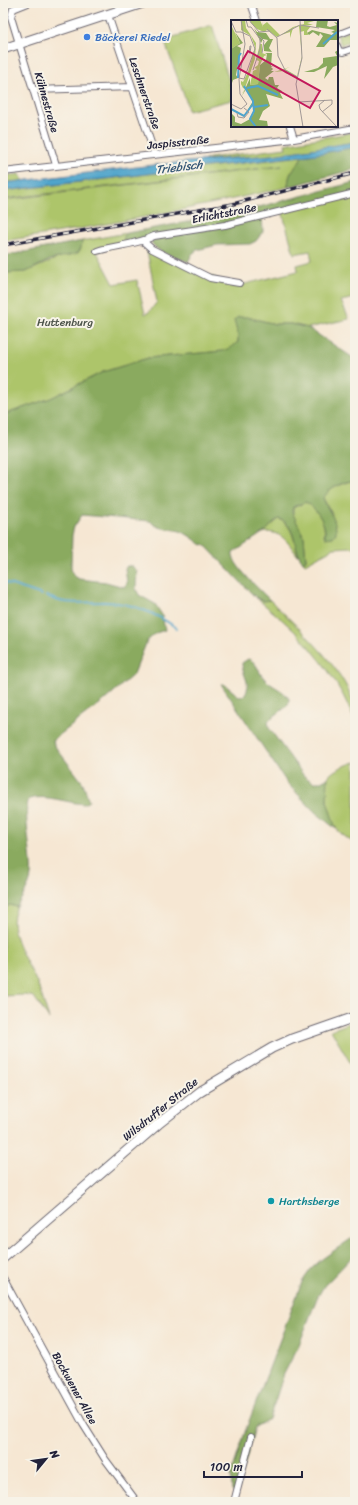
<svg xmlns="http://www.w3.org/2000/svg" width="358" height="1505" font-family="Sriracha,sans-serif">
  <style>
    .green { fill: #adc56a; stroke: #687452 }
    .forest { fill: #8aaa5e; stroke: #56664c }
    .water { fill: #4fa4cb; stroke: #386383 }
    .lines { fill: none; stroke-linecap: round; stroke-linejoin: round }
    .stream { stroke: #4fa4cb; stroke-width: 2 }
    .street-casing { stroke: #6c6770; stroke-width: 8 }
    .secondary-casing { stroke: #6c6770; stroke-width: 11 }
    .street { stroke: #fff; stroke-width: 6 }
    .secondary { stroke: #fff; stroke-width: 9 }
    .rail-casing { stroke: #22223b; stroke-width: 3.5 }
    .rail { stroke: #f7f3e8; stroke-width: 2; stroke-dasharray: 6; stroke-linecap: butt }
    .shop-dot { fill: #3f7fe0; stroke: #f7f3e8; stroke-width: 1.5 }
    .culture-dot { fill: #0f9aa8; stroke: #f7f3e8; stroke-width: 1.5 }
    .labels { text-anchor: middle; stroke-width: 4; stroke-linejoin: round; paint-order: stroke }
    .shop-label { font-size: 11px; fill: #366cbe; stroke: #f7f3e8; text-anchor: start }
    .street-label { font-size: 11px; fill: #22223b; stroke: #f7f3e8 }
    .park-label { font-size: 11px; fill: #4c5349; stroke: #f7f3e8 }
    .culture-label { font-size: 11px; fill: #0d838f; stroke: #f7f3e8; text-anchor: start }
    .water-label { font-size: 12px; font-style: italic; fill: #345675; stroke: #f7f3e8 }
    .inset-river { fill: none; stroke: #4fa4cb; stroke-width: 2 }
    .inset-road { fill: none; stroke: #a19896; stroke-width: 1 }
    .view { fill: #c2185b; fill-opacity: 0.15; stroke: #c2185b; stroke-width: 2 }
    .inset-edge { fill: none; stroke: #22223b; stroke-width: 2 }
  </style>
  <rect width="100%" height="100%" fill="#f7f3e8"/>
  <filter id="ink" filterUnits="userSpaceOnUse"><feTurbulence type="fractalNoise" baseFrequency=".025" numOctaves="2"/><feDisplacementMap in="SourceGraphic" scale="8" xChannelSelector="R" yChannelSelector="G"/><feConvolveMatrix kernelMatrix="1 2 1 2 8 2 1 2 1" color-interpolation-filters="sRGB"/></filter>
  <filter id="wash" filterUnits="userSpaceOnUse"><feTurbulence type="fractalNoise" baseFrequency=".012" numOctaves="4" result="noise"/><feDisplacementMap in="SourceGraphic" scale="16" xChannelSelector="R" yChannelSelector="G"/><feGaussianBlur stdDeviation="0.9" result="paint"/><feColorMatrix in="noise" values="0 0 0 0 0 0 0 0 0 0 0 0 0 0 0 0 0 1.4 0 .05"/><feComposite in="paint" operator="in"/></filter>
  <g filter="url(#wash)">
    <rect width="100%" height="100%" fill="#f6e7d3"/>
    <path class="green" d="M212 25 232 90V100L188 111 186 101 164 40Z
      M355 29V40L342 44 343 49 338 38V35Z
      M355 132V142L345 144 273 155 205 160 210 158 286 148 285 144Z
      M302 156C296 171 289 167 288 187 194 208 99 227 3 241V200L282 166 3 199V191Z
      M19 174 24 181 3 183V176Z
      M355 193V298L341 301 349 319 308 328 291 324H275L247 317 234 320 238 335V342L232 347 223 351 148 358 103 372 51 398 3 415V273L26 272 81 248 82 241 127 233 124 236 127 243 97 252 114 284 137 280 145 314 149 312 157 302 147 251 228 283 233 287 298 271 297 265 312 261 310 251 294 254 282 211Z
      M351 481H355V550L352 547 334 548 305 564 303 562 306 560 304 537 293 517V508L306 502C316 507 327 524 324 536L332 514 323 498C329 489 340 484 351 481Z
      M279 519C293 524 295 544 298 556 288 543 281 529 262 533Z
      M255 597 263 601 270 600C298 628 344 667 354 705 356 710 355 716 355 721 341 686 320 656 293 630 281 618 268 608 255 597Z
      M355 762V844C349 839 340 834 336 828 330 819 322 787 328 777 333 769 347 765 355 762Z
      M10 905 17 907C4 930 28 962 37 983 42 995 45 1007 49 1019L34 997 25 995 3 996V909Z
      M355 1021V1071L331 1030Z"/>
    <path class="forest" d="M355 147V169L288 187C289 167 296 171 302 156Z
      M355 182V193L262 216 263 232 256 241 250 244 217 245 197 250 192 254 188 262C177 257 155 253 151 241L182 233 127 243 124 240V236L127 233 236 213Z
      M82 241 81 248 78 253 50 260 26 272 3 273V256Z
      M238 317H247L275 324H291L308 328 355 359V481C344 480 329 489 323 498 328 511 337 519 336 533L333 537 325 538C325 536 325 534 325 532 325 521 314 506 305 502L293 507 292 512 304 537 306 560 303 562C293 550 297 525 279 519L275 521 267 530 233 553C230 563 262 592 270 600L263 601 255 597 204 544 202 545C195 540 188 534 180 531 169 528 158 530 150 521L82 515 74 527 72 535 71 568 73 575 79 579 106 582 124 587 127 583 125 568 127 566H132L137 571 136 589 139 595 155 604 162 615 165 630 156 633 147 641 134 674 106 699 53 740 54 745 83 783 89 801 84 804C67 803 46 794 29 799 22 814 33 856 31 876 30 887 21 898 17 907L10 905 3 909V415L51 398 103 372 148 358 223 351 232 347 238 342V335L234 320Z
      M248 659C257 661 258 672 264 678 272 688 285 689 290 701L286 707 268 721 269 728 304 776 313 782H321L328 778 327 801 336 829 315 812 287 783 221 684H224L240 697 245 695C252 683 242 675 242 663Z
      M355 1236V1254L324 1286 317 1298 299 1345 284 1374 269 1419 255 1427 237 1493 232 1490 231 1475 246 1429 302 1282 311 1269 322 1259Z"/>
    <path class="water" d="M355 142V147L317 154 3 191V183L162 164 273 155Z"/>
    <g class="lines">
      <path class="stream" d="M3 582 42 595
        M46 596C67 606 79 602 101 602 128 601 155 613 177 628"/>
    </g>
  </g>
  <g filter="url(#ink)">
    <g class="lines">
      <g class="street-casing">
        <path id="street" d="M28 3 13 9 11 17 56 165
          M251 3 257 21
          M108 15 155 155
          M337 35 355 28
          M337 46 339 51 343 52 355 48
          M34 90 132 87
          M290 126 294 139
          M3 172 294 139 355 128
          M144 242 152 249 210 278 239 283
          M97 251C116 245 137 245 154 236L225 225 355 193
          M3 1278 83 1424 105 1459 137 1502
          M234 1502 251 1437"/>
      </g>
      <g class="secondary-casing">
        <path id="secondary" d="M3 49 143 3
          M3 1258 158 1124 200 1091 272 1048 292 1039 355 1017"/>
      </g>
      <use href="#street" class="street"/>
      <use href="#secondary" class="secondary"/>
      <g class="rail-casing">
        <path id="rail" d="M3 245 233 204 355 173"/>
      </g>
      <use href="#rail" class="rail"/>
    </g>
  </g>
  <circle class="shop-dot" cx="87" cy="37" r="4"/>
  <circle class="culture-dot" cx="271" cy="1201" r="4"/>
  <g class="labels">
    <g class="shop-label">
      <text x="95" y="41">Bäckerei Riedel</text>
    </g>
    <g class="street-label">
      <text transform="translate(145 93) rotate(71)" y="4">Leschnerstraße</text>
      <text transform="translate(47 102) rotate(74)" y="4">Kühnestraße</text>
      <text transform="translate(178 142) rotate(-6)" y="4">Jaspisstraße</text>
      <text transform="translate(224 213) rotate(-11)" y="4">Erlichtstraße</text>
      <text transform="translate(160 1109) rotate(-39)" y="4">Wilsdruffer Straße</text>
      <text transform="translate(75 1388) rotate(61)" y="4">Bockwener Allee</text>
    </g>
    <g class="park-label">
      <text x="65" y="326">Huttenburg</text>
    </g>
    <g class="culture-label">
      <text x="279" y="1205">Harthsberge</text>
    </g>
    <g class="water-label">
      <text transform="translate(179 167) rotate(-7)" y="4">Triebisch</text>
    </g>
  </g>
  <g transform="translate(231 20)">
    <rect width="107" height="107" fill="#f6e7d3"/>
    <path d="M10 0H14L15 8 25 23 24 39 14 68 13 71 10 75 14 69 12 68 10 64V61L12 62 17 52 24 27 20 16 10 10ZM21 0H29L32 7 31 2 32 5 36 2 49 15 46 17 36 10 33 12 26 9 19 2ZM73 0 83 1 76 3 82 5H73L80 6 76 11 77 15H73V11L69 12 71 28V39L66 57 54 53 53 51 43 52 59 47 54 49 66 56 71 36 68 6 62 8 59 18V12L50 15 62 7 73 4ZM0 5 9 23 0 29 1 19ZM29 24H31V33L36 35 33 36 29 45 27 64 19 65 22 51 26 49 23 48 27 45 28 41 25 40Z" fill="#adc56a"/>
    <path d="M86 0H97L96 6 99 7 106 5 103 2 107 3V20H99L93 27H85L92 16 89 13 88 16 82 12 78 15 76 13 81 10 101 15 103 13 100 12 104 10 85 7ZM23 8 26 12 35 13 39 19H42L38 28 41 32 33 31V25L37 20 32 19 30 23ZM4 12 12 23 6 26 10 28 5 55 7 58 2 60 0 66V29L9 23ZM107 30V45L102 47 93 59 96 46 83 52H73L87 48 92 43V38L106 36 104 32ZM34 33H41L40 46H42L40 47 42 49 40 51H43L34 58 37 60 38 57H42L44 65H48L46 68 51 71 49 73 52 79 35 74 39 86 32 91 28 100 36 101 37 107H4L0 105V93L4 97V102L10 104 19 99 23 93V82L17 91H16L22 81 15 69 11 76 19 58V65L27 64 29 45 35 40 36 34Z" fill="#8aaa5e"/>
    <path class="inset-river" d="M92 24 106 12M7 58 8 36 10 33M16 68 27 66 47 75M22 82 23 91 19 99 25 107M23 87 37 85M0 89 13 96 22 84V81L13 66"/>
    <path class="inset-road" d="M15 0 17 7H20L29 19V29L22 50M18 0 28 12 39 11M69 0 71 38 65 64 72 107M0 1 5 12H10M69 5 88 8M36 9 46 18 47 36 54 50 66 57M28 16 33 21 31 33M46 17 69 5M19 26H20L19 33H18ZM8 58 13 59 24 29 19 16 10 12M94 80 88 85 89 89 106 107M68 82 101 80V84L91 92M0 84 10 89 16 84 9 74 8 59 14 24 10 0M6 93 7 97 13 98 18 92 13 88"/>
    <path class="view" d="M17 31 89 71 79 88 7 48Z"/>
    <rect width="107" height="107" class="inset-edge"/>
  </g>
  <rect width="358" height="1505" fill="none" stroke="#f7f3e8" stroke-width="16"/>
  <g transform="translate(46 1459) rotate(61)" stroke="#f7f3e8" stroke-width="3" paint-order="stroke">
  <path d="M0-3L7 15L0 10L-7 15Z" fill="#22223b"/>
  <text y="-6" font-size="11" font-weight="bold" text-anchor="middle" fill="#22223b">N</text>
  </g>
  <path d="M204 1471v6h98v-6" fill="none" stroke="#22223b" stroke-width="2"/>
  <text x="210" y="1471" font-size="12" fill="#22223b" stroke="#f7f3e8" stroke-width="3" paint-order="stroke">100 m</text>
</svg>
